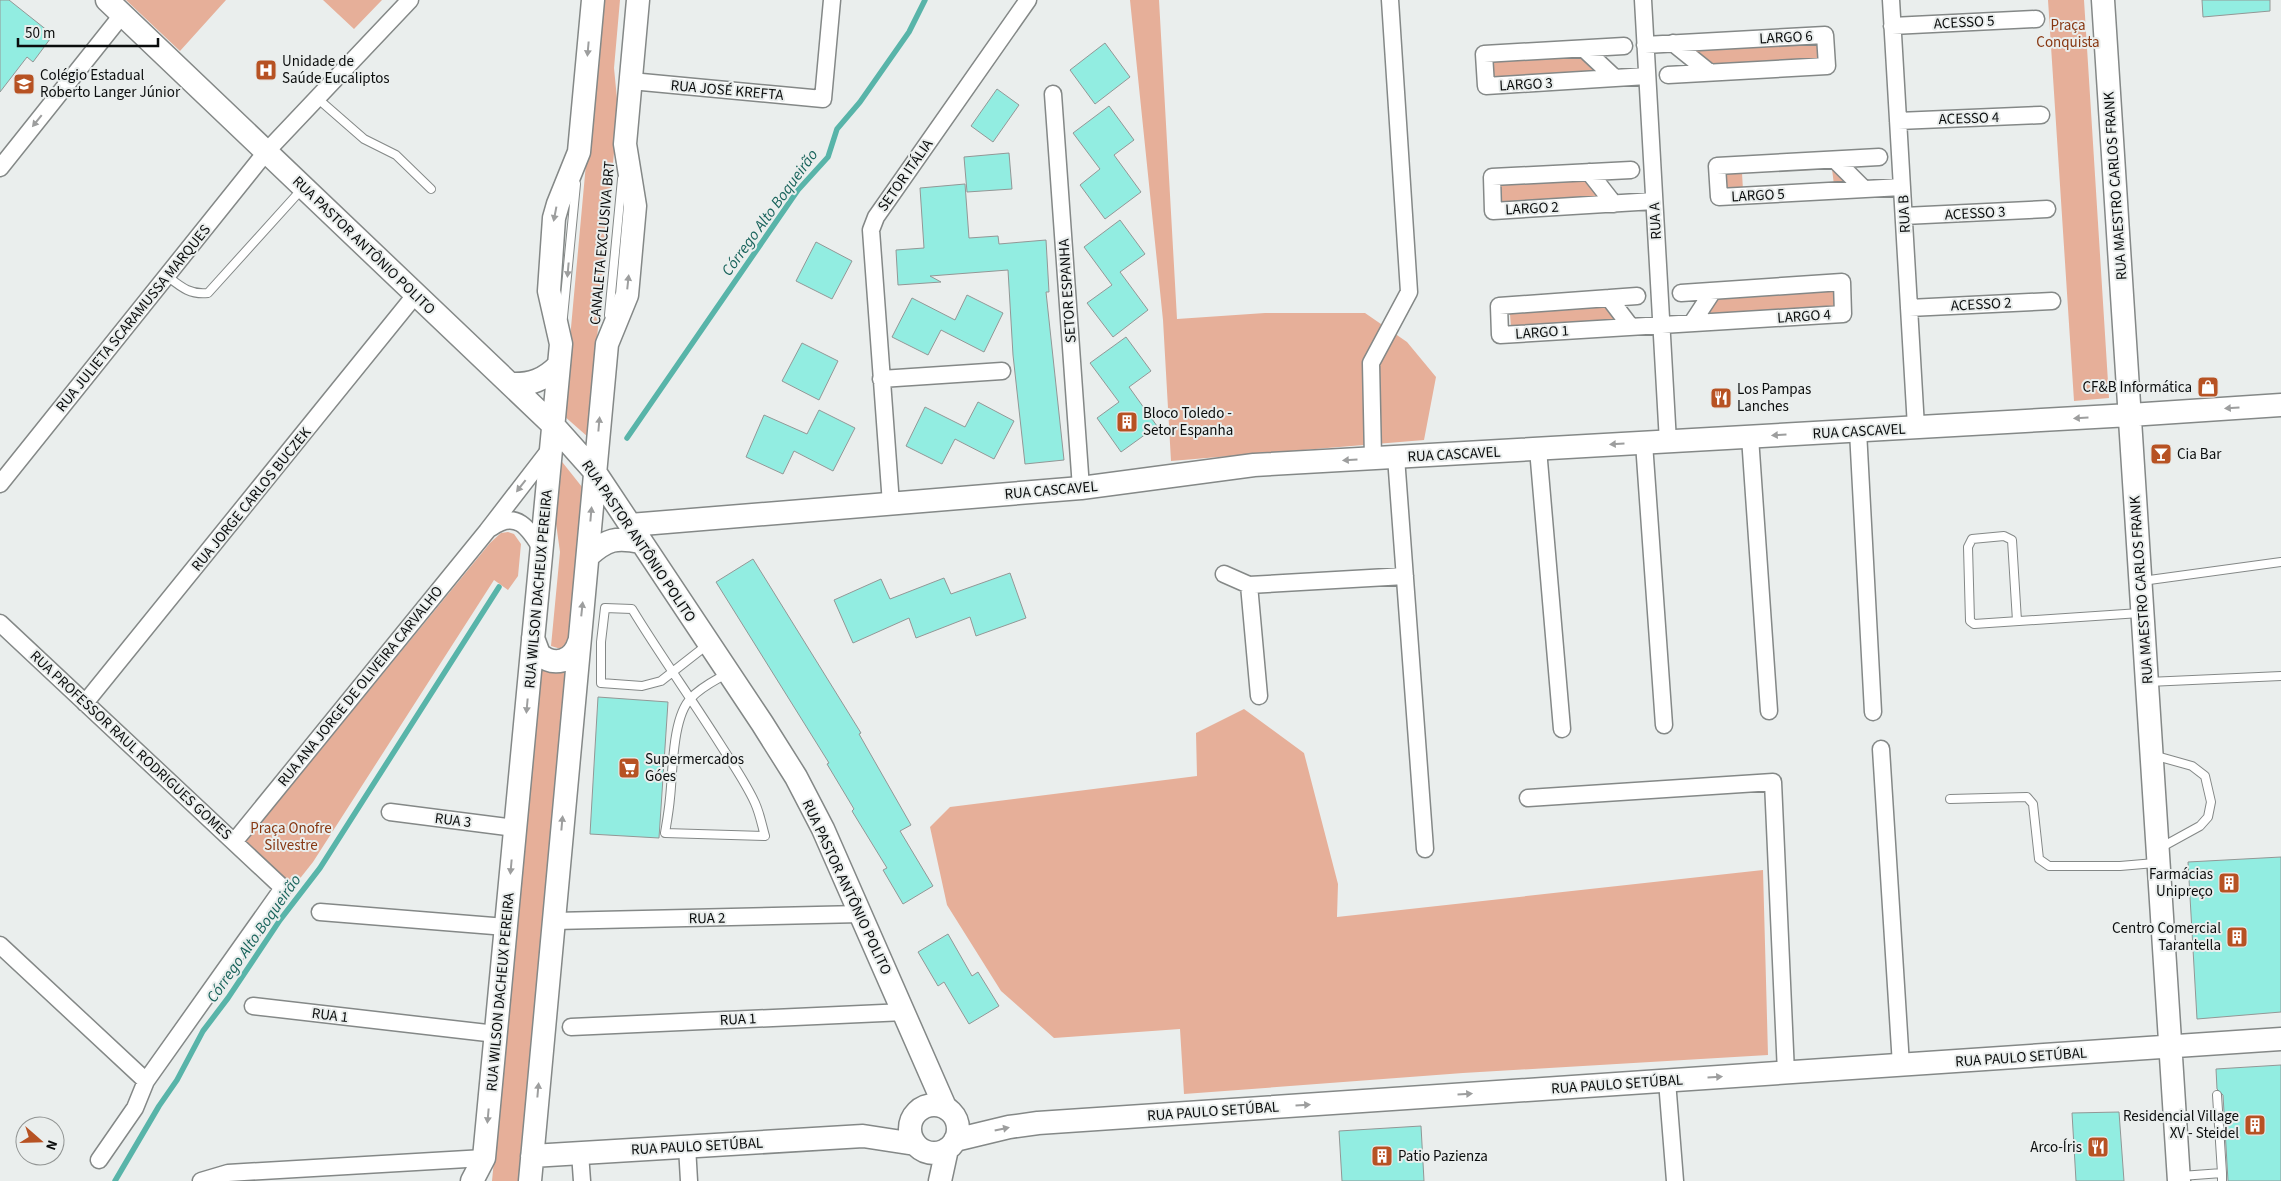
<svg xmlns="http://www.w3.org/2000/svg" width="2281" height="1181" font-family="'Source Sans 3',sans-serif">
  <style>
    .green { fill: #e6af99 }
    .lines { fill: none; stroke-linecap: round; stroke-linejoin: round }
    .stream { stroke: #58b4a9; stroke-width: 5.5 }
    .building { fill: #92ede1; stroke: #939796 }
    .service-casing { stroke: #848887; stroke-width: 10 }
    .minor-casing { stroke: #848887; stroke-width: 19 }
    .secondary-casing { stroke: #848887; stroke-width: 25 }
    .service { stroke: #fff; stroke-width: 8 }
    .minor { stroke: #fff; stroke-width: 16 }
    .secondary { stroke: #fff; stroke-width: 22 }
    .oneway { fill: #9d9e9e }
    .labels { text-anchor: middle; stroke-width: 4; stroke-linejoin: round; paint-order: stroke }
    .street-label { font-size: 15px; fill: #0b0d0d; stroke: #eaeeed }
    .park-label { font-size: 15px; fill: #873711; stroke: #eaeeed }
    .poi-label { font-size: 15px; fill: #0b0d0d; stroke: #eaeeed; text-anchor: start }
    .water-label { font-size: 16px; font-style: italic; fill: #18635b; stroke: #eaeeed }
  </style>
  <rect width="100%" height="100%" fill="#eaeeed"/>
  <path class="green" d="M126 0H226L180 51Z
    M323 0H382L354 29Z
    M601 0H620L614 68 618 109 588 437 563 415Z
    M1130 0H1159L1177 319 1265 313H1365L1407 342 1436 377 1424 440 1171 461 1163 320Z
    M2048 0H2084L2109 398 2074 401Z
    M1820 41 1821 60 1712 66 1689 49Z
    M1582 54 1603 73 1491 80 1489 60Z
    M1834 164 1853 184 1834 185 1832 169 1742 173 1743 190 1724 191 1723 170Z
    M1585 179 1601 198 1500 204 1499 185Z
    M1836 289 1837 308 1706 316 1720 296Z
    M1608 307 1617 319 1511 327 1510 314Z
    M559 458 582 487 570 645 561 649 551 646 560 552 554 509Z
    M508 532 514 534 521 544 518 576 508 590 494 580 313 862 294 886 245 842 490 543 501 533Z
    M541 665 555 672H568L519 1181H492Z
    M1244 709 1304 753 1338 884 1337 917 1763 870 1768 1055 1463 1073 1184 1094 1180 1029 1054 1038 1001 991 947 905 930 827 950 807 1197 776 1196 733Z"/>
  <g class="lines">
    <path class="stream" d="M627 438 798 190 828 157 837 129 860 102 909 32 925 0
      M115 1181 159 1106 177 1080 203 1031 228 998 280 920 320 868 499 587"/>
  </g>
  <path class="building" d="M0 0H9L53 35 33 62 27 57 0 92Z
    M2202 0H2270V11L2203 17Z
    M1105 43 1130 77 1095 104 1070 70Z
    M997 89 1019 105 993 142 971 126Z
    M1109 106 1134 140 1114 155 1141 192 1105 219 1080 185 1100 169 1073 133Z
    M1009 153 1012 189 967 192 964 157Z
    M965 184 969 238 998 236 999 244 1046 240 1049 292H1046L1064 460 1025 464 1013 355 1008 270 930 276 941 282 898 285 896 250 924 248 920 188Z
    M1120 220 1145 254 1120 272 1148 310 1113 337 1087 303 1112 285 1084 247Z
    M816 242 852 261 832 299 796 281Z
    M967 295 1003 313 984 352 941 330 928 355 892 337 912 298 955 320Z
    M1126 337 1151 371 1129 387 1157 426 1121 452 1097 418 1119 402 1090 363Z
    M802 343 838 361 819 400 782 381Z
    M978 402 1014 421 994 459 955 439 942 464 906 446 925 407 965 427Z
    M819 410 855 428 833 471 794 451 783 474 746 457 764 415 807 434Z
    M753 559 861 733 859 734 911 825 900 831 933 886 903 904 883 870 887 868 852 811 854 809 827 764 829 763 716 582Z
    M1010 573 1026 618 976 636 970 617 916 638 909 618 853 643 834 600 881 579 890 599 944 578 951 594Z
    M598 697 668 702 659 838 590 834Z
    M2281 857V1012L2197 1019 2188 862Z
    M948 934 972 976 978 972 999 1006 969 1024 944 982 938 986 918 952Z
    M2281 1065V1181H2228L2223 1095 2217 1089 2216 1069Z
    M2119 1112 2124 1181H2076L2072 1113Z
    M1421 1126 1424 1181H1342L1339 1131Z"/>
  <g class="lines">
    <g class="service-casing">
      <path id="service" d="M317 98 364 139 396 155 431 189
        M167 276C181 287 190 295 208 293L302 189
        M609 315 622 179
        M563 317 576 184
        M2142 581 2281 562
        M2017 621 2012 540 2004 536 1972 539 1968 547 1970 621 1974 624 2140 613
        M707 645 661 681 642 686 601 683V642L605 608 632 609C660 655 691 698 720 744 732 763 746 783 755 803 760 814 762 826 765 836L665 833C667 821 669 810 670 798 673 772 672 717 691 698 701 687 714 681 726 674
        M2148 682 2281 676
        M2153 755 2192 766 2205 776 2211 802 2208 817 2200 826 2160 848
        M1950 799 2027 797 2033 804 2039 859 2049 866H2120L2155 863
        M2217 1095 2222 1173
        M2181 1176 2222 1173V1181"/>
    </g>
    <g class="minor-casing">
      <path id="minor" d="M1643 0 1668 442
        M1891 0 1916 427
        M1892 26 2036 19
        M1673 43 1709 72
        M1645 45 1825 35 1827 66 1668 75
        M1624 46 1484 54 1486 86 1647 76
        M1584 49 1615 78
        M631 81 823 99 832 0
        M1053 94 1081 488
        M1898 121 2041 115
        M1879 157 1717 166 1719 197 1902 187
        M1835 160 1864 189
        M0 168 122 15
        M1631 170 1492 177 1493 211 1654 201
        M1589 172 1614 204
        M1904 216 2047 209
        M1637 296 1499 306 1500 335 1843 314 1842 282 1681 293
        M1609 298 1631 327
        M1909 308 2052 301
        M1692 323 1713 291
        M881 379 1002 371
        M1858 431 1873 712
        M1750 437 1769 711
        M1644 443 1664 725
        M1538 449 1562 729
        M1396 457 1425 849
        M1373 458 1371 363 1409 292 1390 0
        M0 484 266 152 410 0
        M891 504 871 230 876 217 1028 0
        M491 528C516 509 529 528 542 550
        M1224 574 1249 585 1405 576
        M1249 585 1259 696
        M0 623 283 888 146 1081 135 1108 99 1160
        M85 703 416 294
        M1881 749 1901 1065
        M1528 798 1773 782 1786 1073
        M390 812 515 828
        M234 842 487 531 551 448
        M320 912 506 927
        M554 921 861 914
        M0 945 146 1081
        M253 1006 496 1034
        M571 1027 905 1012
        M1667 1081 1675 1181
        M687 1146 689 1181
        M580 1153 582 1181
        M201 1181 228 1173 484 1158"/>
    </g>
    <g class="secondary-casing">
      <path id="secondary" d="M107 0 554 426 595 472 762 723 796 777 823 829 945 1107
        M2103 0 2179 1181
        M510 384C531 385 544 380 559 365
        M630 525 1081 488 1254 465 2130 415 2281 405
        M588 556C607 539 616 537 641 542
        M533 638 539 654C554 667 573 662 579 642
        M910 1129a24 24 0 1 1 48 0a24 24 0 1 1-48 0Z
        M955 1140 1009 1127 1038 1123 2281 1039
        M532 1156 863 1136 915 1144
        M472 1181 484 1158 561 344 549 291 554 218 558 204 579 152 593 0
        M530 1181 607 344 627 295 628 284 635 206 625 144 638 0
        M940 1181 947 1149"/>
    </g>
    <use href="#service" class="service"/>
    <use href="#minor" class="minor"/>
    <use href="#secondary" class="secondary"/>
  </g>
  <defs><path id="oneway-solid" d="M-6-.8H1V-3.2L6.5 0L1 3.2V.8H-6Z" transform="scale(1.25)"/></defs>
  <g class="oneway">
    <use href="#oneway-solid" transform="translate(588 49) rotate(95)"/>
    <use href="#oneway-solid" transform="translate(37 121) rotate(129)"/>
    <use href="#oneway-solid" transform="translate(555 214) rotate(101)"/>
    <use href="#oneway-solid" transform="translate(568 270) rotate(95)"/>
    <use href="#oneway-solid" transform="translate(628 282) rotate(-84)"/>
    <use href="#oneway-solid" transform="translate(2232 408) rotate(176)"/>
    <use href="#oneway-solid" transform="translate(2081 418) rotate(177)"/>
    <use href="#oneway-solid" transform="translate(599 424) rotate(-85)"/>
    <use href="#oneway-solid" transform="translate(1779 435) rotate(177)"/>
    <use href="#oneway-solid" transform="translate(1617 444) rotate(177)"/>
    <use href="#oneway-solid" transform="translate(1350 460) rotate(177)"/>
    <use href="#oneway-solid" transform="translate(521 486) rotate(128)"/>
    <use href="#oneway-solid" transform="translate(591 514) rotate(-85)"/>
    <use href="#oneway-solid" transform="translate(582 609) rotate(-84)"/>
    <use href="#oneway-solid" transform="translate(527 706) rotate(95)"/>
    <use href="#oneway-solid" transform="translate(562 823) rotate(-85)"/>
    <use href="#oneway-solid" transform="translate(511 867) rotate(95)"/>
    <use href="#oneway-solid" transform="translate(1715 1077) rotate(-4)"/>
    <use href="#oneway-solid" transform="translate(538 1090) rotate(-85)"/>
    <use href="#oneway-solid" transform="translate(1465 1094) rotate(-4)"/>
    <use href="#oneway-solid" transform="translate(1303 1105) rotate(-4)"/>
    <use href="#oneway-solid" transform="translate(488 1116) rotate(95)"/>
    <use href="#oneway-solid" transform="translate(1002 1129) rotate(-12)"/>
  </g>
  <defs>
    <g id="hospital-square" transform="scale(1.125)"><rect x="-9" y="-9" width="18" height="18" rx="4" fill="#b75223" stroke="#eaeeed"/><path d="M-5-5h3v3.5h4V-5h3V5h-3V1.5h-4V5h-3Z" fill="#fff"/></g>
    <g id="school-square" transform="scale(1.125)"><rect x="-9" y="-9" width="18" height="18" rx="4" fill="#b75223" stroke="#eaeeed"/><path d="M0-5L7-2L0 1L-7-2ZM-4 1L0 2.5L4 1V4Q0 6-4 4Z" fill="#fff"/></g>
    <g id="shop-square" transform="scale(1.125)"><rect x="-9" y="-9" width="18" height="18" rx="4" fill="#b75223" stroke="#eaeeed"/><path d="M-5-2.5h2.3a2.7 3.5 0 0 1 5.4 0H5L5.5 6h-11ZM-1.5-2.5h3a1.5 2.3 0 0 0-3 0Z" fill="#fff"/></g>
    <g id="restaurant-square" transform="scale(1.125)"><rect x="-9" y="-9" width="18" height="18" rx="4" fill="#b75223" stroke="#eaeeed"/><path d="M-5-6h1v4h1v-4h1v4h1v-4h1v5L-1.5 .5V6h-2V.5L-5-1ZM5-6V6H3V1.5H1.5Q1.5-4 5-6Z" fill="#fff"/></g>
    <g id="building-square" transform="scale(1.125)"><rect x="-9" y="-9" width="18" height="18" rx="4" fill="#b75223" stroke="#eaeeed"/><path d="M-4-6H4V6H1V3H-1V6H-4ZM-2.5-4.3h1.7v1.8h-1.7ZM.8-4.3h1.7v1.8H.8ZM-2.5-1h1.7V.8h-1.7ZM.8-1h1.7V.8H.8Z" fill="#fff"/></g>
    <g id="bar-square" transform="scale(1.125)"><rect x="-9" y="-9" width="18" height="18" rx="4" fill="#b75223" stroke="#eaeeed"/><path d="M-6-5H6L.8 .8V4.5H3.5V6h-7V4.5H-.8V.8Z" fill="#fff"/></g>
    <g id="supermarket-square" transform="scale(1.125)"><rect x="-9" y="-9" width="18" height="18" rx="4" fill="#b75223" stroke="#eaeeed"/><path d="M-6-5.5h2.5l.6 2H6L4.5 2H-2.5L-4.4-4H-6ZM-1.5 3.2a1.3 1.3 0 1 0 .1 0ZM3 3.2a1.3 1.3 0 1 0 .1 0Z" fill="#fff"/></g>
  </defs>
  <g fill-rule="evenodd">
    <use href="#hospital-square" x="266" y="70"/>
    <use href="#school-square" x="24" y="84"/>
    <use href="#shop-square" x="2208" y="387"/>
    <use href="#restaurant-square" x="1721" y="398"/>
    <use href="#building-square" x="1127" y="422"/>
    <use href="#bar-square" x="2161" y="454"/>
    <use href="#supermarket-square" x="629" y="768"/>
    <use href="#building-square" x="2229" y="883"/>
    <use href="#building-square" x="2237" y="937"/>
    <use href="#building-square" x="2255" y="1125"/>
    <use href="#restaurant-square" x="2098" y="1147"/>
    <use href="#building-square" x="1382" y="1156"/>
  </g>
  <g class="labels">
    <g class="street-label">
      <text transform="translate(1964 22) rotate(-3)" y="5">ACESSO 5</text>
      <text transform="translate(1786 37) rotate(-3)" y="5">LARGO 6</text>
      <text transform="translate(1526 84) rotate(-3)" y="5">LARGO 3</text>
      <text transform="translate(727 90) rotate(5)" y="5">RUA JOSÉ KREFTA</text>
      <text transform="translate(1969 118) rotate(-2)" y="5">ACESSO 4</text>
      <text transform="translate(905 175) rotate(-55)" y="5">SETOR ITÁLIA</text>
      <text transform="translate(2115 186) rotate(-94)" y="5">RUA MAESTRO CARLOS FRANK</text>
      <text transform="translate(1758 195) rotate(-3)" y="5">LARGO 5</text>
      <text transform="translate(1532 208) rotate(-3)" y="5">LARGO 2</text>
      <text transform="translate(1975 213) rotate(-3)" y="5">ACESSO 3</text>
      <text transform="translate(1904 214) rotate(-93)" y="5">RUA B</text>
      <text transform="translate(1655 221) rotate(-93)" y="5">RUA A</text>
      <text transform="translate(602 243) rotate(-85)" y="5">CANALETA EXCLUSIVA BRT</text>
      <text transform="translate(364 245) rotate(44)" y="5">RUA PASTOR ANTÔNIO POLITO</text>
      <text transform="translate(1067 291) rotate(-94)" y="5">SETOR ESPANHA</text>
      <text transform="translate(1981 304) rotate(-3)" y="5">ACESSO 2</text>
      <text transform="translate(1804 316) rotate(-4)" y="5">LARGO 4</text>
      <text transform="translate(133 318) rotate(-51)" y="5">RUA JULIETA SCARAMUSSA MARQUES</text>
      <text transform="translate(1542 332) rotate(-4)" y="5">LARGO 1</text>
      <text transform="translate(1859 431) rotate(-3)" y="5">RUA CASCAVEL</text>
      <text transform="translate(1454 454) rotate(-3)" y="5">RUA CASCAVEL</text>
      <text transform="translate(1051 490) rotate(-5)" y="5">RUA CASCAVEL</text>
      <text transform="translate(251 499) rotate(-51)" y="5">RUA JORGE CARLOS BUCZEK</text>
      <text transform="translate(639 541) rotate(56)" y="5">RUA PASTOR ANTÔNIO POLITO</text>
      <text transform="translate(538 589) rotate(-85)" y="5">RUA WILSON DACHEUX PEREIRA</text>
      <text transform="translate(2141 590) rotate(-94)" y="5">RUA MAESTRO CARLOS FRANK</text>
      <text transform="translate(360 686) rotate(-51)" y="5">RUA ANA JORGE DE OLIVEIRA CARVALHO</text>
      <text transform="translate(131 745) rotate(43)" y="5">RUA PROFESSOR RAUL RODRIGUES GOMES</text>
      <text transform="translate(453 820) rotate(7)" y="5">RUA 3</text>
      <text transform="translate(847 887) rotate(65)" y="5">RUA PASTOR ANTÔNIO POLITO</text>
      <text transform="translate(707 918) rotate(-1)" y="5">RUA 2</text>
      <text transform="translate(500 992) rotate(-85)" y="5">RUA WILSON DACHEUX PEREIRA</text>
      <text transform="translate(330 1015) rotate(7)" y="5">RUA 1</text>
      <text transform="translate(738 1019) rotate(-3)" y="5">RUA 1</text>
      <text transform="translate(2021 1057) rotate(-4)" y="5">RUA PAULO SETÚBAL</text>
      <text transform="translate(1617 1084) rotate(-4)" y="5">RUA PAULO SETÚBAL</text>
      <text transform="translate(1213 1111) rotate(-4)" y="5">RUA PAULO SETÚBAL</text>
      <text transform="translate(697 1146) rotate(-3)" y="5">RUA PAULO SETÚBAL</text>
    </g>
    <g class="park-label">
      <text x="2068" y="30">Praça<tspan x="2068" dy="17">Conquista</tspan></text>
      <text x="291" y="833">Praça Onofre<tspan x="291" dy="17">Silvestre</tspan></text>
    </g>
    <g class="poi-label">
      <text x="282" y="66">Unidade de<tspan x="282" dy="17">Saúde Eucaliptos</tspan></text>
      <text x="40" y="80">Colégio Estadual<tspan x="40" dy="17">Roberto Langer Júnior</tspan></text>
      <text x="2192" y="392" text-anchor="end">CF&amp;B Informática</text>
      <text x="1737" y="394">Los Pampas<tspan x="1737" dy="17">Lanches</tspan></text>
      <text x="1143" y="418">Bloco Toledo -<tspan x="1143" dy="17">Setor Espanha</tspan></text>
      <text x="2177" y="459">Cia Bar</text>
      <text x="645" y="764">Supermercados<tspan x="645" dy="17">Góes</tspan></text>
      <text x="2213" y="879" text-anchor="end">Farmácias<tspan x="2213" dy="17">Unipreço</tspan></text>
      <text x="2221" y="933" text-anchor="end">Centro Comercial<tspan x="2221" dy="17">Tarantella</tspan></text>
      <text x="2239" y="1121" text-anchor="end">Residencial Village<tspan x="2239" dy="17">XV - Steidel</tspan></text>
      <text x="2082" y="1152" text-anchor="end">Arco-Íris</text>
      <text x="1398" y="1161">Patio Pazienza</text>
    </g>
    <g class="water-label">
      <text transform="translate(769 212) rotate(-54)" y="6">Córrego Alto Boqueirão</text>
      <text transform="translate(253 938) rotate(-55)" y="6">Córrego Alto Boqueirão</text>
    </g>
  </g>
  <g transform="translate(40 1141) rotate(110)"><circle r="24" fill="#eaeeed" stroke="#919493"/>
  <path d="M0-4L9 19L0 12L-9 19Z" fill="#b75223"/>
  <text y="-8" font-size="14" font-weight="bold" text-anchor="middle" fill="#0b0d0d">N</text>
  </g>
  <path d="M18 38v8h140v-8" fill="none" stroke="#0b0d0d" stroke-width="2.5"/>
  <text x="25" y="38" font-size="15" fill="#0b0d0d" stroke="#eaeeed" stroke-width="4" paint-order="stroke">50 m</text>
</svg>
